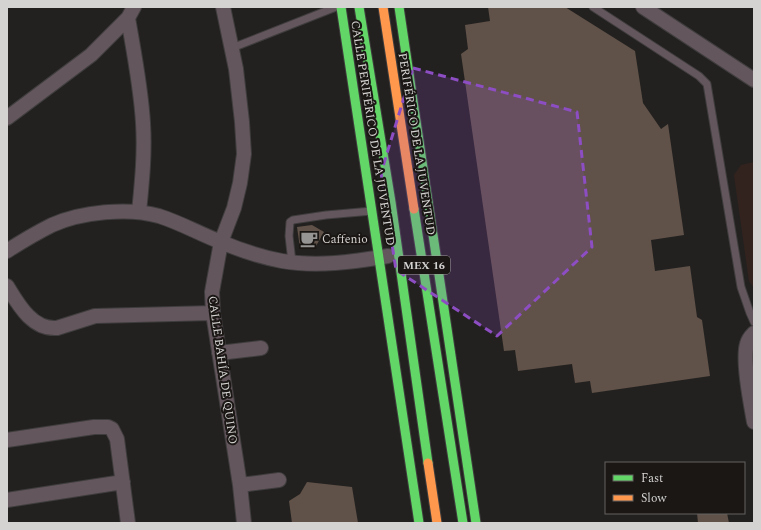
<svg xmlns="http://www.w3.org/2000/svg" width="761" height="530" font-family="Spectral,serif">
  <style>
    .industrial { fill: #33231e }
    .building { fill: #605248 }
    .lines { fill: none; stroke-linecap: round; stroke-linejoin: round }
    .lane-casing { stroke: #3f3d3d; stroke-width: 9 }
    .street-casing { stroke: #3f3d3d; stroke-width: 16 }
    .fast-casing { stroke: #3f3d3d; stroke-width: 11 }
    .slow-casing { stroke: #3f3d3d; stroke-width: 11 }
    .lane { stroke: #64565d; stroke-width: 7 }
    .street { stroke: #64565d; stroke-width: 14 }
    .fast { stroke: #63d668; stroke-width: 9 }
    .slow { stroke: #ff974d; stroke-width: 9 }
    .marked { fill: #8d4dc3; fill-opacity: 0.2; stroke: #8d4dc3; stroke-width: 3; stroke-dasharray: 8 5; stroke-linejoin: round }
    .labels { text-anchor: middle; stroke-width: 4; stroke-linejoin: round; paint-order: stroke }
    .shield { fill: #1a1715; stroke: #9d9b99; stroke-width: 1 }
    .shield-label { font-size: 11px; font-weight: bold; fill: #d5d3d2 }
    .street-label { font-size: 12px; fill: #d5d3d2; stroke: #1a1715 }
    .poi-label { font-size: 12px; fill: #d5d3d2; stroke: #1a1715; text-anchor: start }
  </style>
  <rect width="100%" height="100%" fill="#232120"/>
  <path class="industrial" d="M754 162V288L749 281 734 175 741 165Z"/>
  <path class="building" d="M488 7H565L635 51 643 103 661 129 668 124 684 235 651 240 655 271 690 266 697 317 702 320 710 376 592 393 590 381 575 383 572 364 518 371 515 350 504 351 461 54 468 49 465 25 490 21Z
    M312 225 324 232 316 246 300 248 297 227Z
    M307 482 352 487 358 523H292L289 501 300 494Z
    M697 513H727L729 523H698Z"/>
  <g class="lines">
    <g class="lane-casing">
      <path id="lane" d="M593 7 699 76 707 84 741 287 750 313 754 322
        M232 48 336 7
        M292 262 289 236 290 222 293 220 326 215 372 211"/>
    </g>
    <g class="street-casing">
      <path id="street" d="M223 7 236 69 242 122 244 154 240 183 234 208 221 242 212 292 213 313 240 485 244 523
        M643 7 754 80
        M128 18C134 53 141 88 143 123 145 153 142 182 139 212
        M7 118 91 55 128 18 134 7
        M7 251C21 242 36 233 52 225 81 212 128 207 159 216 181 223 200 234 221 242 240 250 261 257 282 261 317 267 353 262 388 256
        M7 286C18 304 32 330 57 328L95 316 213 313
        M754 333C751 336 748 340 747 344 742 360 751 405 754 422
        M219 353 261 348
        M7 440 94 427H108L112 429 117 439 128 523
        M240 485 279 480
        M7 500 123 482"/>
    </g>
    <g class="fast-casing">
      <path id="fast" d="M341 7 419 523
        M359 7 391 202 428 463
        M399 7 476 523
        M414 209 463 523"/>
    </g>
    <g class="slow-casing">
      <path id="slow" d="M383 7 414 209
        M428 463 437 523"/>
    </g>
    <use href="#lane" class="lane"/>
    <use href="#street" class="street"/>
    <use href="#fast" class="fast"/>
    <use href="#slow" class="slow"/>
  </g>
  <path class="marked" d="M413 68 577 112 592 247 497 336 396 270 381 173Z"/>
  <defs>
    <g id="cafe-bare" transform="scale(1.38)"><path d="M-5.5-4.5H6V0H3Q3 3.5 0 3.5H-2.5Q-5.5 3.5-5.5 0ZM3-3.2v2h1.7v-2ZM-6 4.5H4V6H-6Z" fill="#979594" stroke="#1a1715" stroke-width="2.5" paint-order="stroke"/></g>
  </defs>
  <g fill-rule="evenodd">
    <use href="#cafe-bare" x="309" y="239"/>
  </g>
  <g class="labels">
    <rect class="shield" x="398" y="256" width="52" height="18" rx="3"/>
    <g class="shield-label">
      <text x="424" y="269">MEX 16</text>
    </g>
    <g class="street-label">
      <text transform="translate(373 133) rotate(81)" y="4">CALLE PERIFÉRICO DE LA JUVENTUD</text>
      <text transform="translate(417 144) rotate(81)" y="4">PERIFÉRICO DE LA JUVENTUD</text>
      <text transform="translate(223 370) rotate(82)" y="4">CALLE BAHÍA DE QUINO</text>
    </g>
    <g class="poi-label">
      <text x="322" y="243">Caffenio</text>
    </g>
  </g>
  <rect width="761" height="530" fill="none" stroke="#d5d3d2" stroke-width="16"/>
  <rect x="605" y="462" width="140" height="52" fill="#1a1715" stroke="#656261"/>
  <rect x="613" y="475" width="20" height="6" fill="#63d668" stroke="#656261"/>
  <text x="641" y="482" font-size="12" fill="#d5d3d2">Fast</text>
  <rect x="613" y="495" width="20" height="6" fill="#ff974d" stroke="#656261"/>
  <text x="641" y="502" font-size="12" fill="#d5d3d2">Slow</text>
</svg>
